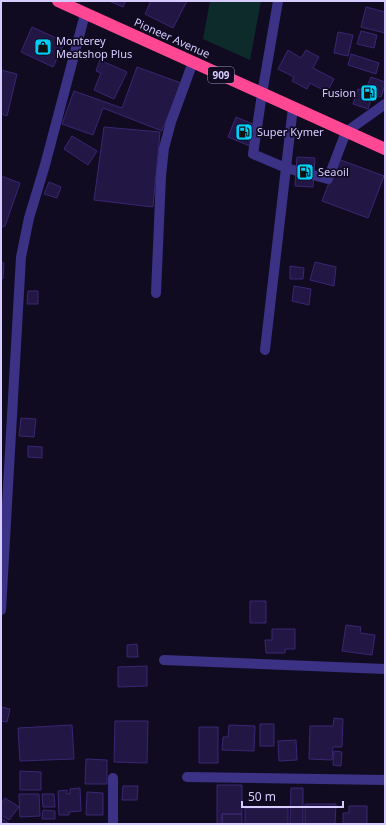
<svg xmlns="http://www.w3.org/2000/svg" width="386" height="825" font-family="'Noto Sans',sans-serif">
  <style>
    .green { fill: #0e2b2c }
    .building { fill: #221645; stroke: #3a2673 }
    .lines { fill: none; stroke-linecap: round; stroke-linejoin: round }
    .minor { stroke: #3b3285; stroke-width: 10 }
    .highway { stroke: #ff4793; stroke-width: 12 }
    .labels { text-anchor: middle; stroke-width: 3.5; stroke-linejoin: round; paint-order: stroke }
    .shield { fill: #110b22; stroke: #9b92bd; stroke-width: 1 }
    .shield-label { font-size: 10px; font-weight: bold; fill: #d6ccff }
    .street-label { font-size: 11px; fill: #d6ccff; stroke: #110b22 }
    .poi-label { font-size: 11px; fill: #d6ccff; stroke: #110b22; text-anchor: start }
  </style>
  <rect width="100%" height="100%" fill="#110b22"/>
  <path class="green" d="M210 1H261L250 60 203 39Z"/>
  <path class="building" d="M109 1H126L123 7Z
    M151 1H187L173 28 145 14Z
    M366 7 385 12V33L361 27Z
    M32 27 65 42 53 67 21 52Z
    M361 31 377 35 374 48 357 44Z
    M338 32 353 35 348 56 334 53Z
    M288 50 301 58 306 50 319 57 313 68 334 79 327 92 310 83 307 89 292 81 294 77 278 69Z
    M351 54 379 63 376 74 348 65Z
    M100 60 127 72 114 99 94 90 101 73 96 71Z
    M137 67 181 83 162 131 103 108 93 135 62 124 74 91 122 108Z
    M1 70 17 74 7 116 1 114Z
    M371 77 385 82V85L381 97 373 94 368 109 353 104 358 89 365 91Z
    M236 117 260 127 252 147 228 137Z
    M104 127 160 132 153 207 94 200Z
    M72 136 97 151 88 165 64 149Z
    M297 157 315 158 313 187 295 186Z
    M338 159 384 176 368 218 322 201Z
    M1 176 20 183 5 226 1 227Z
    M49 182 61 187 57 198 44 194Z
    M1 262 4 263 3 279 1 278Z
    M315 262 336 267 334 286 310 280Z
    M290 266 304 268 303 279H290Z
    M294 286 311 289 309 305 292 301Z
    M28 291H38V304H27Z
    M21 418 36 419 34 437 19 436Z
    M28 446 42 447V458L28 457Z
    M250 601H266V623H250Z
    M346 625 361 627 360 633 375 635 372 655 342 651Z
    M272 629H295V649H285V653H266L265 640H272Z
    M137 644 138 657H127V645Z
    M147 666V686L118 687V667Z
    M1 707 10 709 7 722 1 721Z
    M334 718 343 719 342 747H333L332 760 309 759 310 726H333Z
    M115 721H148L147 763 114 762Z
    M260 724H274V746H260Z
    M72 725 74 759 20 761 18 728Z
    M229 725 255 726 254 751 222 750 223 737H228Z
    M199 727H218V763H199Z
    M296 740 297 760 279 761 278 741Z
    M334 751 342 752 341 766 333 765Z
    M86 759 107 760V784H85Z
    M20 771 41 772V790H20Z
    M217 785H242V814H222V824H217Z
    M123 786H138L137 800H122Z
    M80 788 81 811 69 812V815H59L58 791 67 790V794H70V789Z
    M291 788H303V824H290Z
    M87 792 103 793V815H86Z
    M19 794H39L40 816 20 817Z
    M42 794H54L55 807H43Z
    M5 798 19 807 9 820 1 815V804Z
    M305 804H336L335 824H305Z
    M349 806H367V824H343V813H349Z
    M245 808H288V824H245Z
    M43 810 55 811V819H42Z
    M222 814H242V824H222Z
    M1 818 10 824H1Z"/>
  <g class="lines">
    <path class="minor" d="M278 1 262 94 253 154 286 168 328 179 346 132 385 104
      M156 293 161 176 164 148 171 122 193 62
      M265 350 293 107
      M1 610 21 257 29 218 45 165 85 14
      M164 660 385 669
      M187 777 385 780
      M113 778V824"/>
    <path class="highway" d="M58 1 385 149"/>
  </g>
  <defs>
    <g id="shop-square" transform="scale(0.9)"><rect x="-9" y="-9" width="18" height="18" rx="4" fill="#00cef7" stroke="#110b22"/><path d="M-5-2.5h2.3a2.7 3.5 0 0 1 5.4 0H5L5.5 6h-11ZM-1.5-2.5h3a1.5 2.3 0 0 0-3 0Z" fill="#111"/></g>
    <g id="fuel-square" transform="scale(0.9)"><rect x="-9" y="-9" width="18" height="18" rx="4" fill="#00cef7" stroke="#110b22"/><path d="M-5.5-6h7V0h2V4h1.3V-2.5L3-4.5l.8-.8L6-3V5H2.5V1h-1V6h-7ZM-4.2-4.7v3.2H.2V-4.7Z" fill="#111"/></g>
  </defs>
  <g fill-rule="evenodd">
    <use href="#shop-square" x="43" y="47"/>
    <use href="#fuel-square" x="369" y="93"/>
    <use href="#fuel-square" x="244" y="132"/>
    <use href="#fuel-square" x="305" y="172"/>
  </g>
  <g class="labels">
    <rect class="shield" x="208" y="67" width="26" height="16" rx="3"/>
    <g class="shield-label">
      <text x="221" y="79">909</text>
    </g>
    <g class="street-label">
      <text transform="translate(172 38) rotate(24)" y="4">Pioneer Avenue</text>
    </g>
    <g class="poi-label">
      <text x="56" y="45">Monterey<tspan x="56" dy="13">Meatshop Plus</tspan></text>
      <text x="356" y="97" text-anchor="end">Fusion</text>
      <text x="257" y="136">Super Kymer</text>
      <text x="318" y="176">Seaoil</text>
    </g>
  </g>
  <rect width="386" height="825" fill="none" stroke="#d6ccff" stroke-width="4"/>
  <path d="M242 801v6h101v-6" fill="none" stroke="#d6ccff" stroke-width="2"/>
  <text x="248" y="801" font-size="12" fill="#d6ccff" stroke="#110b22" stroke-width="3" paint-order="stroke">50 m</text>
</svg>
